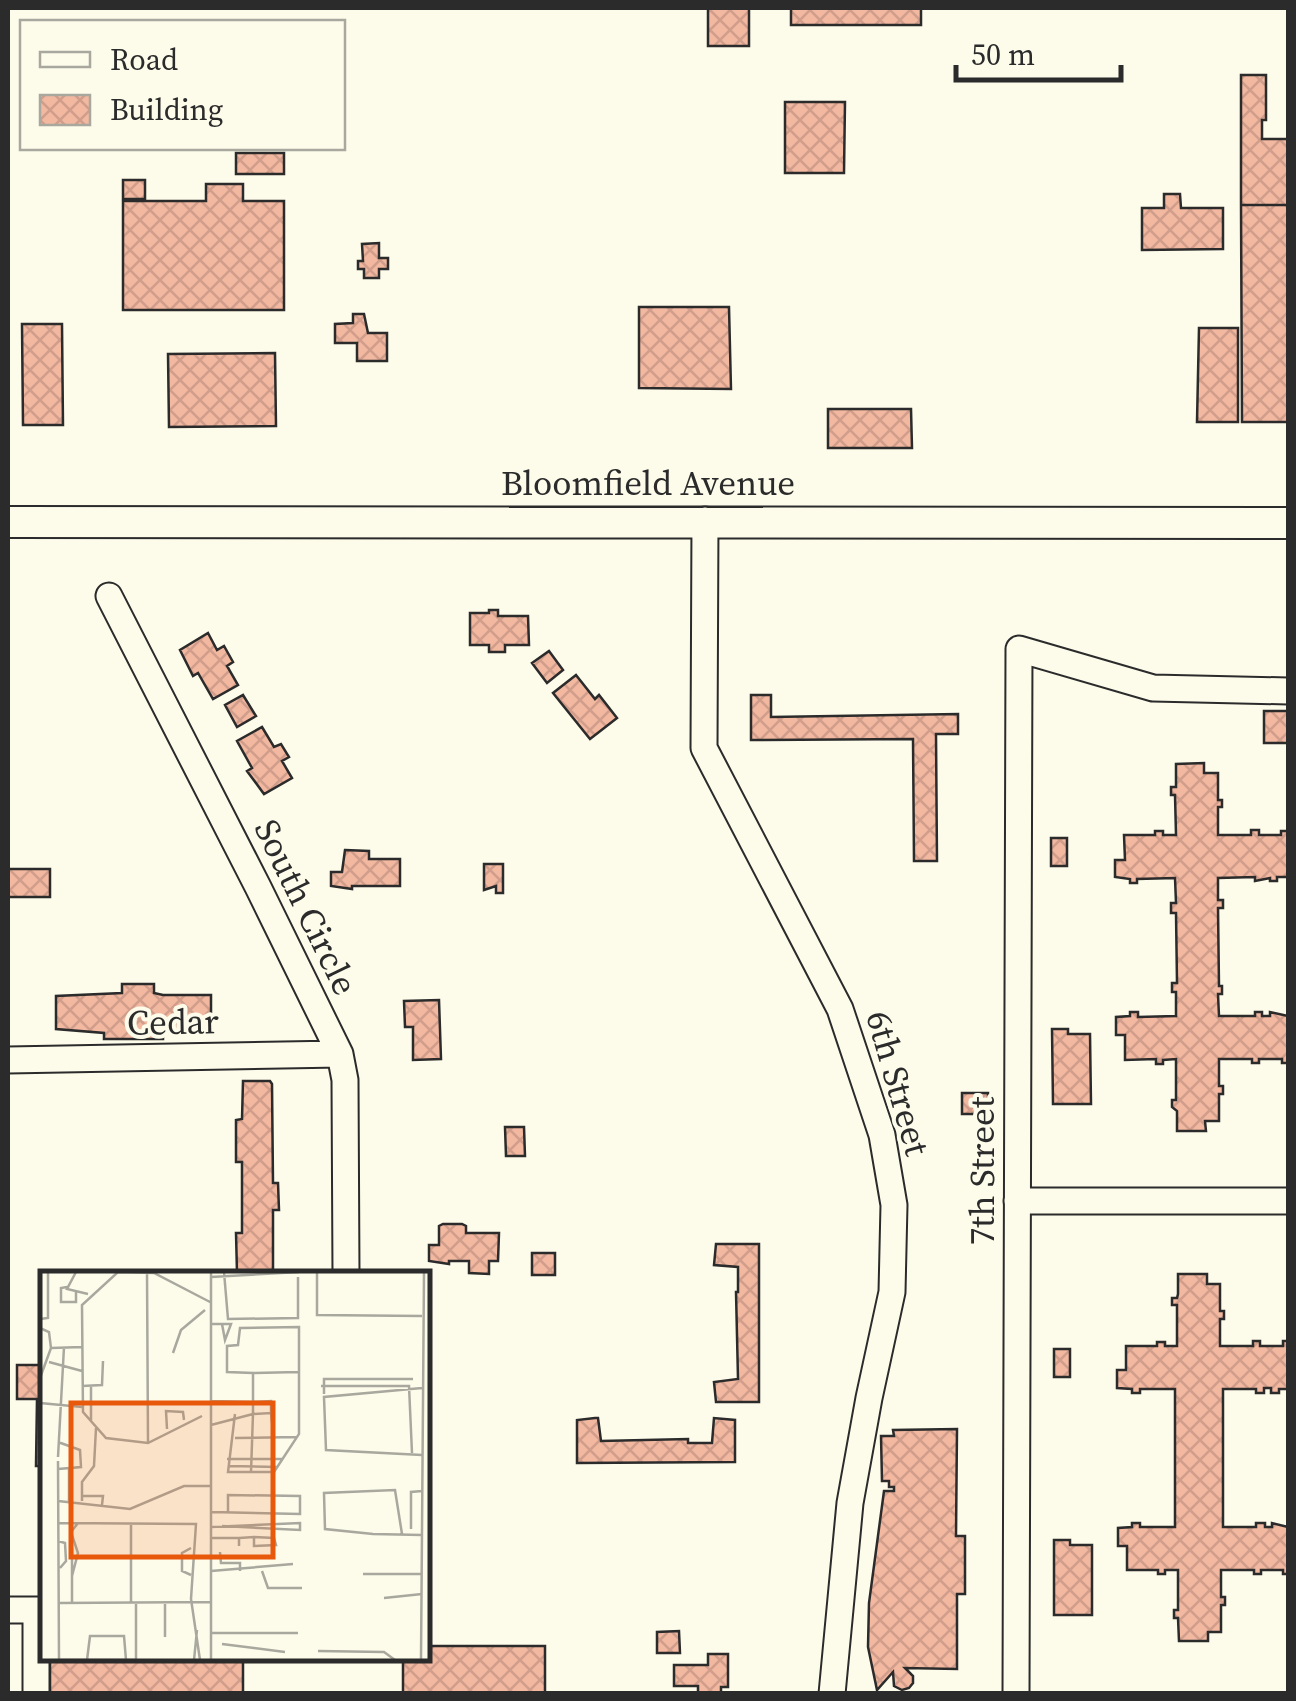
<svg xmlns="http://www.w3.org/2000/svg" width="1296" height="1701" font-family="'Source Serif 4',serif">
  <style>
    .building { fill: url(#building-cross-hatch); stroke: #2b2b2b; stroke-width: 2.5 }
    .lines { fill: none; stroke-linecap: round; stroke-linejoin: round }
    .minor-casing { stroke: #2b2b2b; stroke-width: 29 }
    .major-casing { stroke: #2b2b2b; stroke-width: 34 }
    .minor { stroke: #fdfbea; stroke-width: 25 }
    .major { stroke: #fdfbea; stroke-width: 30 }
    .labels { text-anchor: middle; stroke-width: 8; stroke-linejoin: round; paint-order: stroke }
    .street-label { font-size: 35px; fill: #2b2b2b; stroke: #fdfbea }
    .inset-road { fill: none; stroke: #a9a89e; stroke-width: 2.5 }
    .view { fill: #e8590c; fill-opacity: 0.15; stroke: #e8590c; stroke-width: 5 }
    .inset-edge { fill: none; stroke: #2b2b2b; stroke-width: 5 }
  </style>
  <defs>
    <pattern id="building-cross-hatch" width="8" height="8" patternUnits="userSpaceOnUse" patternTransform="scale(2.5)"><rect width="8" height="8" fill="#f2b8a0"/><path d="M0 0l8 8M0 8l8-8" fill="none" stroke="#d09e8a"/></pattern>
  </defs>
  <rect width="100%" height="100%" fill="#fdfbea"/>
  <path class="building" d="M708 8H749V46H708Z
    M791 8H921V25H791Z
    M1241 75H1266V120H1262V139H1288V205H1241Z
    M785 102H845L844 173H785Z
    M236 153H284V174H236Z
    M123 180H145V199H123Z
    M206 184H243V201H284V310H123V201H206Z
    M1164 194H1180L1181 208H1223V249L1142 250V208H1164Z
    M1241 205H1288V422H1242Z
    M379 243V258H388V269H379V278H364V269H358V261H363L362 244Z
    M639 307H729L731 389 639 388Z
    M353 314H364L368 333H387V361H357V343H335V324L353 323Z
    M22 324H62L63 425H23Z
    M1199 328H1238V422H1197Z
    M275 353 276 426 169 427 168 354Z
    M828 409H911L912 448H828Z
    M489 610H498V616H528L529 645H505V652H489V645H470V613H489Z
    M208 633 217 650 224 646 233 662 227 666 238 685 213 699 198 673 193 676 180 650Z
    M549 651 563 670 547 683 532 663Z
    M576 675 595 699 599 695 617 718 590 739 553 693Z
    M243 695 256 716 237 727 225 705Z
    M751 695H771V717L958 714V734H936L937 861H914L913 739 751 740Z
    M1264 711H1288V743H1264Z
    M262 727 274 747 281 744 289 757 282 761 292 778 264 794 247 771 252 768 237 741Z
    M1204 763V773H1218V800H1222V807H1218V835H1251V830H1259V835H1281V831H1288V877H1277V881H1270V878L1255 881V877L1218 878V900H1223V908H1218L1219 986H1222V994H1218L1219 1016H1255V1012H1262V1016H1270V1012L1288 1016V1063H1282V1059H1259V1063H1252V1059H1219V1086H1223V1094H1219V1121H1205L1206 1131H1177V1111L1172 1107V1100H1176V1059L1163 1060V1064H1156V1059L1125 1060V1035H1116V1017L1130 1016V1012H1138V1017L1176 1016V992H1172V983H1177L1176 913H1171V903H1176L1175 878 1137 879V883H1130V879L1115 877V860H1125L1124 835H1155V831H1163V835H1176L1175 795H1171V787H1176V764Z
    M1051 838H1067V866H1051Z
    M345 850 369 851V859H400V886H352V889L331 886V872H342Z
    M484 864H503V893H496V886L484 890Z
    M8 869H50V897H8Z
    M122 984H154V993L163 995H211V1028L163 1032V1039H104V1033L56 1029V996L122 993Z
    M439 1000 441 1059 413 1060V1027H405L404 1001Z
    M1052 1029H1068V1034H1090L1091 1104H1053Z
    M243 1081H270L272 1084 273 1183H278L279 1210H273V1274L237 1273 236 1233H242V1162H236V1120L242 1119Z
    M962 1093H988V1114H962Z
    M505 1127H524L525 1156H506Z
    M443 1224H462L466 1226V1233H499L498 1261H489V1274L469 1273V1261H449V1264L429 1261V1245H439V1226Z
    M716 1244H759V1402H716L714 1382 738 1379 736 1292H738V1267L714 1265Z
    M532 1253H555V1275H532Z
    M1178 1274H1207V1284H1220V1311H1224V1319H1220V1346H1253V1341H1260V1346H1283V1341H1288V1389H1279V1393H1271V1388H1264V1393H1256V1389H1223V1527H1256V1523H1265V1527H1272V1523L1288 1527V1574H1283V1570H1261V1574H1254V1570H1221V1597H1225V1605H1221V1632H1208V1641H1179L1178 1618H1174V1610H1178V1570H1165V1574H1158V1570H1127V1546H1118V1528L1132 1527V1523H1140V1527H1175V1389H1140V1393H1132V1389L1117 1388V1370H1126V1346H1157V1342H1165V1346H1177V1305H1172V1298H1177L1178 1294Z
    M1054 1349H1070V1377H1054Z
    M17 1365H42V1466H36L37 1399H17Z
    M595 1418H598L601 1441 688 1439V1443H712L714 1418 735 1420V1462L577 1463V1420Z
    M957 1429 956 1536H965V1594H957V1669L905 1668 913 1676V1683L909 1688 902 1690 894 1686 893 1672 877 1690 868 1647 869 1603 884 1491H894V1487H889V1481H882L881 1436H894L893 1430Z
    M1054 1540H1070V1545H1092V1615H1054Z
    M679 1631 680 1653H657V1632Z
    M428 1646H545V1694H403V1658H428Z
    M708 1654H728V1687H721V1693H698V1686H674V1665H708Z
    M50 1658H243V1694H50Z
    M265 1658H311V1661H265Z"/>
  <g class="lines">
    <g class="minor-casing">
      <path id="minor" d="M705 520 704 748 840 1009 882 1135 894 1205 892 1292 869 1398 850 1503 832 1694
        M109 596 258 887 340 1054 345 1080 346 1274
        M8 1060 340 1054
        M1017 1201H1288
        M8 1610H42
        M36 1694V1610
        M1016 1694 1019 649 1153 688 1288 691"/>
    </g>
    <g class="major-casing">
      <path id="major" d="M8 522 1288 523"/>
    </g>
    <use href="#minor" class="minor"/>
    <use href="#major" class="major"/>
  </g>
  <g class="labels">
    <g class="street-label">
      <text x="648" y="495">Bloomfield Avenue</text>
      <text transform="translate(306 907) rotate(64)" y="12">South Circle</text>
      <text transform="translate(173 1022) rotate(-1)" y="12">Cedar</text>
      <text transform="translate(898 1083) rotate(74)" y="12">6th Street</text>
      <text transform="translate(982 1171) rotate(-90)" y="12">7th Street</text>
    </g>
  </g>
  <g transform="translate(40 1271)">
    <rect width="390" height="390" fill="#fdfbea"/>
    <path class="inset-road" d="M36 1 27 18 48 23M107 1 108 172M171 1V389M184 1 188 48 258 47V6M277 1V44L382 45M171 6 259 1M27 16 21 17V31H36V21M0 48 8 47V1M171 53H191L185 69 182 53M0 57 9 61 11 77 0 107M11 77 42 76M133 82 141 59 165 39M9 91 42 100M213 102 259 101M42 115 62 114 63 90M281 115H369L372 182M382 117 284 126 286 179 382 184M284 123V108H373M172 130 213 131V102L187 101V75L198 74 200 57 259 56V163L234 201H188L195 143M0 132 42 136M162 145 108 172 66 167 43 141 42 34 78 1 114 2 170 31M51 151V114M171 154 213 143V131L231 130V142M127 158 126 140 143 141 144 149M195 167 257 166M18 186 24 76M187 188H243M18 190 19 389M188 195 237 196M18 198 41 196 40 179 18 171M29 198V230M211 201 213 143 231 142 232 152M42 225H63L62 234M18 230 90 238 144 215H170M42 230V211L54 195 56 157M171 241 260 243V225L188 224V242M18 252 156 253 151 328 160 389M91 253V331M171 256 260 252V259L182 255M371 258V221L382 220M362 263 355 219 284 222 285 258 333 263 382 264M171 267H199V275M199 267 214 266 234 267 236 274 214 275V266M18 270 25 272 26 290 20 297M180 281 181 292H200V300M171 300 253 293M222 300 228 317H262M323 303H382M151 304 142 300V282L151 277M32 305 38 282 31 261 38 252M344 327 382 323M125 331V366M19 332 171 331M32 332V277M96 332V389M171 362H258M182 373 245 381M278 380 344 381 355 389M19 389H96M47 389 50 365H84L86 389M154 389 157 359M381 389 384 1"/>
    <path class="view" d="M31 132H233V286H31Z"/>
    <rect width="390" height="390" class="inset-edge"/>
  </g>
  <rect width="1296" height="1701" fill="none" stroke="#2b2b2b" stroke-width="20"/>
  <rect x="20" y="20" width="325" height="130" fill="#fdfbea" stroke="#a9a89e" stroke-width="2.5"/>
  <rect x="40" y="52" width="50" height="15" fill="#fdfbea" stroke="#a9a89e" stroke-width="2.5"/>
  <text x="110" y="70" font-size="30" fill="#2b2b2b">Road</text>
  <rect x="40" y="95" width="50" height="30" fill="url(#building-cross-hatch)" stroke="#a9a89e" stroke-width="2.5"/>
  <text x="110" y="120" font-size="30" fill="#2b2b2b">Building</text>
  <path d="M956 65v15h165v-15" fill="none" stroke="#2b2b2b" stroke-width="5"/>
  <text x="971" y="65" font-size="30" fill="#2b2b2b" stroke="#fdfbea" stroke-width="8" paint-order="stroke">50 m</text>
</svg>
